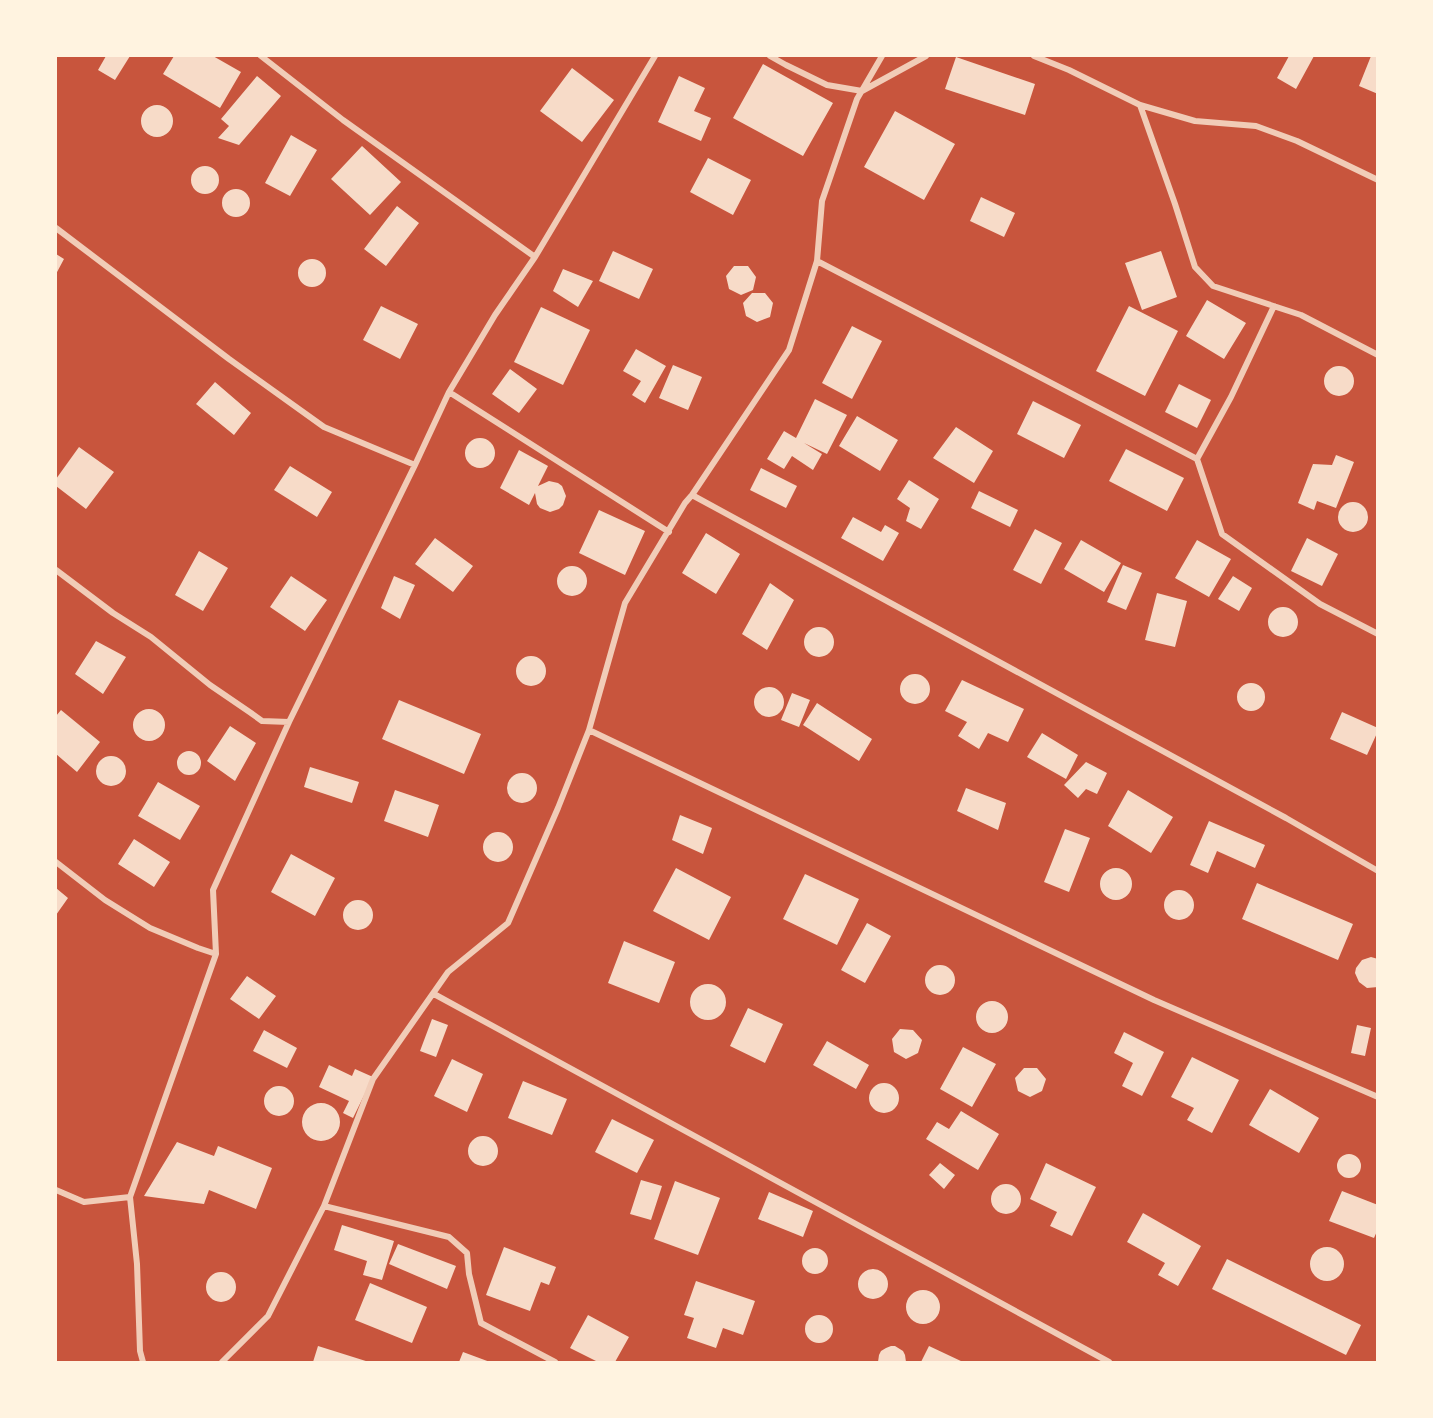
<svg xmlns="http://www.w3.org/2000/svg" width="1433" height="1418" font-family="'Nunito Sans',sans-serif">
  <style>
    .building { fill: #f7dbc8 }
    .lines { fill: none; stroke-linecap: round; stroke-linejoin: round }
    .minor { stroke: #f1ccb7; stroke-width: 6 }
  </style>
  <rect width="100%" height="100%" fill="#c8553d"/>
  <path class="building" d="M106 56H130L115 80 98 70Z
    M174 56H213L241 72 220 108 163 74Z
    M1289 56H1314L1296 89 1277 78Z
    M1371 56H1378V94L1359 86Z
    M956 57 1035 84 1025 115 945 89Z
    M763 64 833 103 803 156 733 118Z
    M572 68 614 100 582 142 540 111Z
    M257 76 281 96 239 145 218 138 229 126 221 119Z
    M679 76 705 88 694 111 711 118 701 141 658 122Z
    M141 121a16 16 0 1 1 32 0a16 16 0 1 1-32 0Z
    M895 111 955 144 924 200 864 167Z
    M291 135 317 150 290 196 265 183Z
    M362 146 401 182 370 215 331 179Z
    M708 158 751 180 733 215 690 192Z
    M191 180a14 14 0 1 1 28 0a14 14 0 1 1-28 0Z
    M222 203a14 14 0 1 1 28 0a14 14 0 1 1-28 0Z
    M981 197 1015 213 1004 237 970 221Z
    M397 206 419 223 386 266 364 249Z
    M613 251 653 269 639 299 599 281Z
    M1161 251 1177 297 1142 310 1125 263Z
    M56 254 64 259 56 274Z
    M298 273a14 14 0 1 1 28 0a14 14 0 1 1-28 0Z
    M734 266H748L756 277 753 290 741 295 729 289 726 276Z
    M563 269 593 281 578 307 553 291Z
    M752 293H765L773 303 770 317 757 322 746 316 743 303Z
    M1207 300 1246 323 1224 359 1186 336Z
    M381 306 418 324 400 359 363 340Z
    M1129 306 1178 331 1145 396 1096 371Z
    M541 307 590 330 563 385 514 362Z
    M852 326 882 341 852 399 822 383Z
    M636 349 666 366 645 403 632 395 641 381 623 371Z
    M673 365 702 377 688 410 659 398Z
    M1324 381a15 15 0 1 1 30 0a15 15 0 1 1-30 0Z
    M510 369 537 389 519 413 492 394Z
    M215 382 251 413 234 435 196 404Z
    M1179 384 1211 400 1197 428 1165 412Z
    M815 399 847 415 827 454 804 443 822 454 813 470 792 456 784 469 767 459 784 431 796 438Z
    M1033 401 1081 425 1064 458 1017 434Z
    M857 416 898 440 880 471 839 446Z
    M956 427 993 451 974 483 933 458Z
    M465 453a15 15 0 1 1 30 0a15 15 0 1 1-30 0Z
    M79 447 114 472 86 509 56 486V479Z
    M1126 449 1184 478 1167 511 1109 481Z
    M519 450 548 466 538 486 549 481 558 483 562 486 566 496 563 505 559 509 550 512 540 508 537 504 535 493 529 505 500 488Z
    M1336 455 1354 462 1336 508 1317 501 1314 510 1298 503 1313 464 1332 465Z
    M290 466 332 492 317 517 274 490Z
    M761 468 797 486 786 508 750 490Z
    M909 480 939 499 921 529 906 521 910 508 897 499Z
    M979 491 1018 510 1010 527 971 508Z
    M1338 517a15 15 0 1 1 30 0a15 15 0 1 1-30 0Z
    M599 510 645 531 625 575 579 553Z
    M853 517 881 532 885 525 899 533 883 561 841 538Z
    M1035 529 1062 543 1041 584 1013 570Z
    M706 533 740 554 716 594 682 573Z
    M435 538 473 566 453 592 415 564Z
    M1307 538 1338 554 1322 586 1291 571Z
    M1081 540 1121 563 1104 592 1064 569Z
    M1197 540 1231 559 1209 597 1175 578Z
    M199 551 228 568 203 611 175 595Z
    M1123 565 1142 573 1126 610 1107 602Z
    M557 581a15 15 0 1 1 30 0a15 15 0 1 1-30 0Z
    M291 576 327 600 305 631 270 607Z
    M394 576 415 585 400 619 381 608Z
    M1233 576 1252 588 1239 611 1218 599Z
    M770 583 794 600 767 650 742 634Z
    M1157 593 1187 601 1175 647 1145 640Z
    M1268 622a15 15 0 1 1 30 0a15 15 0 1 1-30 0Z
    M804 642a15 15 0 1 1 30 0a15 15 0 1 1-30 0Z
    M96 641 126 657 103 694 75 674Z
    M516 671a15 15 0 1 1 30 0a15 15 0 1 1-30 0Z
    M900 689a15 15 0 1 1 30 0a15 15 0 1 1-30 0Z
    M962 680 1024 709 1008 742 988 733 979 749 958 736 967 722 945 711Z
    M1237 697a14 14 0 1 1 28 0a14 14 0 1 1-28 0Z
    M754 702a15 15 0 1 1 30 0a15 15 0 1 1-30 0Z
    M792 693 810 700 799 727 781 720Z
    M399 700 481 734 464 774 382 739Z
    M817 703 872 739 859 761 803 725Z
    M133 725a16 16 0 1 1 32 0a16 16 0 1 1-32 0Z
    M61 710 100 742 77 772 56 754V716Z
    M1342 712 1378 728V731L1367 755 1330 739Z
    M230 726 256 743 235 781 207 761Z
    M1042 733 1078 755 1066 779 1027 757Z
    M177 763a12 12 0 1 1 24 0a12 12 0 1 1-24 0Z
    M96 771a15 15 0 1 1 30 0a15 15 0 1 1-30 0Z
    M1086 762 1107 773 1097 794 1086 789 1078 798 1064 785Z
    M310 767 359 782 352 803 304 787Z
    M507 788a15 15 0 1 1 30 0a15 15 0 1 1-30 0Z
    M158 782 200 806 180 840 138 816Z
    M966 788 1006 803 998 830 957 811Z
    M395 790 439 805 428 837 384 821Z
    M1128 790 1173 817 1151 853 1108 826Z
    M680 815 712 828 703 854 672 840Z
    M1209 821 1265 845 1255 868 1217 851 1208 873 1190 865Z
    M1065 829 1090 838 1069 892 1044 882Z
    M483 847a15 15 0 1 1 30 0a15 15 0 1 1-30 0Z
    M134 839 170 862 154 887 118 864Z
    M291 854 335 878 315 916 271 892Z
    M676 868 731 897 709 940 653 911Z
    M1100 884a16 16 0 1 1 32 0a16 16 0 1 1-32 0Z
    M805 874 859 899 837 945 783 919Z
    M1257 883 1353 924 1338 960 1242 919Z
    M56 888 68 898 56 915Z
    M1164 905a15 15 0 1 1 30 0a15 15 0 1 1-30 0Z
    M343 915a15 15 0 1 1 30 0a15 15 0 1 1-30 0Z
    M867 923 891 936 865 983 841 970Z
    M624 941 675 962 659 1003 608 983Z
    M1371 957 1378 959V987L1367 988 1359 982 1355 973 1356 968 1362 960Z
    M925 980a15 15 0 1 1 30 0a15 15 0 1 1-30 0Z
    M247 976 276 996 259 1019 230 999Z
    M690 1002a18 18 0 1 1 36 0a18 18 0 1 1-36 0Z
    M976 1017a16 16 0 1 1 32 0a16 16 0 1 1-32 0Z
    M748 1008 783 1024 765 1063 730 1046Z
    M432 1019 448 1025 436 1057 420 1051Z
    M1357 1025 1371 1028 1365 1056 1351 1053Z
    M900 1029 913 1030 922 1040 918 1053 906 1059 894 1052 892 1039Z
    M264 1030 297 1048 287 1068 253 1051Z
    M1124 1032 1164 1052 1142 1096 1122 1086 1133 1063 1114 1053Z
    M827 1041 869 1065 856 1089 813 1065Z
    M963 1047 996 1064 972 1107 940 1089Z
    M1192 1057 1239 1080 1212 1133 1187 1120 1194 1108 1171 1097Z
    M452 1059 483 1074 467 1112 434 1096Z
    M329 1065 352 1076 355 1069 373 1077 353 1118 343 1113 349 1101 319 1087Z
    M1024 1068H1037L1046 1079 1042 1091 1030 1097 1018 1091 1015 1078Z
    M523 1081 567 1099 552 1135 508 1118Z
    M869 1098a15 15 0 1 1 30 0a15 15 0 1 1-30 0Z
    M264 1101a15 15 0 1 1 30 0a15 15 0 1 1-30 0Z
    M1270 1089 1319 1118 1299 1153 1249 1125Z
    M302 1122a19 19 0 1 1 38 0a19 19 0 1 1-38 0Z
    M961 1111 999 1134 978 1170 926 1139 937 1122 949 1129Z
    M612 1119 654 1140 637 1173 595 1152Z
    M468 1151a15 15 0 1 1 30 0a15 15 0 1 1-30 0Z
    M177 1142 214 1156 218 1146 272 1168 256 1209 209 1190 204 1204 144 1196Z
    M1337 1166a12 12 0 1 1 24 0a12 12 0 1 1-24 0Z
    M940 1163 955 1175 944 1189 929 1175Z
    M1046 1163 1096 1187 1072 1236 1050 1226 1057 1212 1030 1199Z
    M641 1180 662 1186 651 1220 630 1214Z
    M675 1181 720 1198 698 1255 654 1239Z
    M991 1199a15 15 0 1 1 30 0a15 15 0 1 1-30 0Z
    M1342 1191 1378 1205V1229L1374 1238 1329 1221Z
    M769 1192 813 1211 803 1237 758 1219Z
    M1143 1213 1201 1246 1178 1286 1158 1275 1165 1263 1127 1242Z
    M342 1225 394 1241 382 1280 363 1275 367 1261 334 1250Z
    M398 1244 456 1266 447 1289 389 1264Z
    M504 1247 556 1267 549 1285 541 1282 530 1311 486 1295Z
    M1310 1264a17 17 0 1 1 34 0a17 17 0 1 1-34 0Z
    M802 1261a13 13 0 1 1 26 0a13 13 0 1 1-26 0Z
    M1227 1259 1361 1325 1346 1355 1212 1289Z
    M858 1284a15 15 0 1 1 30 0a15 15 0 1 1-30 0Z
    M206 1287a15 15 0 1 1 30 0a15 15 0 1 1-30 0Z
    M696 1281 755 1301 743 1335 723 1328 716 1348 687 1338 694 1318 684 1315Z
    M370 1283 427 1307 412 1343 355 1320Z
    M906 1307a17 17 0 1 1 34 0a17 17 0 1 1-34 0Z
    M588 1315 629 1337 615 1362H598L570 1348Z
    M805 1329a14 14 0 1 1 28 0a14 14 0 1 1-28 0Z
    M318 1346 369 1362H313Z
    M891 1346H895L903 1351 905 1355 906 1362H878L879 1355 881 1351 886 1348Z
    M929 1346 963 1362H921Z
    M463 1352 490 1362H459Z"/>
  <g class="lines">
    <path class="minor" d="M261 56 343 120 535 257
      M770 56 786 65 827 85 862 91 926 56
      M1034 56 1069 70 1140 105 1195 121 1256 126 1297 141 1378 180
      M1140 105 1175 204 1195 267 1213 286 1301 315 1378 355
      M56 228 229 359 324 427 415 465
      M817 261 1197 459 1222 534 1320 604 1378 634
      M449 392 669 532
      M1197 459 1231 397 1274 306
      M692 495 1286 818 1378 871
      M56 570 113 613 151 637 210 685 251 713 262 721 289 722
      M589 730 1154 1000 1378 1097
      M56 862 105 900 150 928 198 948 216 954
      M434 994 1109 1362
      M56 1190 84 1202 130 1197
      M324 1206 449 1237 467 1253 469 1274 481 1323 555 1362
      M143 1362 140 1351 137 1264 130 1197 216 954 213 890 289 722 415 465 449 392 495 315 535 257 655 56
      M222 1362 268 1316 324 1206 373 1079 448 972 508 923 558 808 589 730 625 603 685 503 692 495 789 350 817 261 822 201 857 99 882 56"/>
  </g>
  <rect width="1433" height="1418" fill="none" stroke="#fff3e0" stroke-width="114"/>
</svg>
